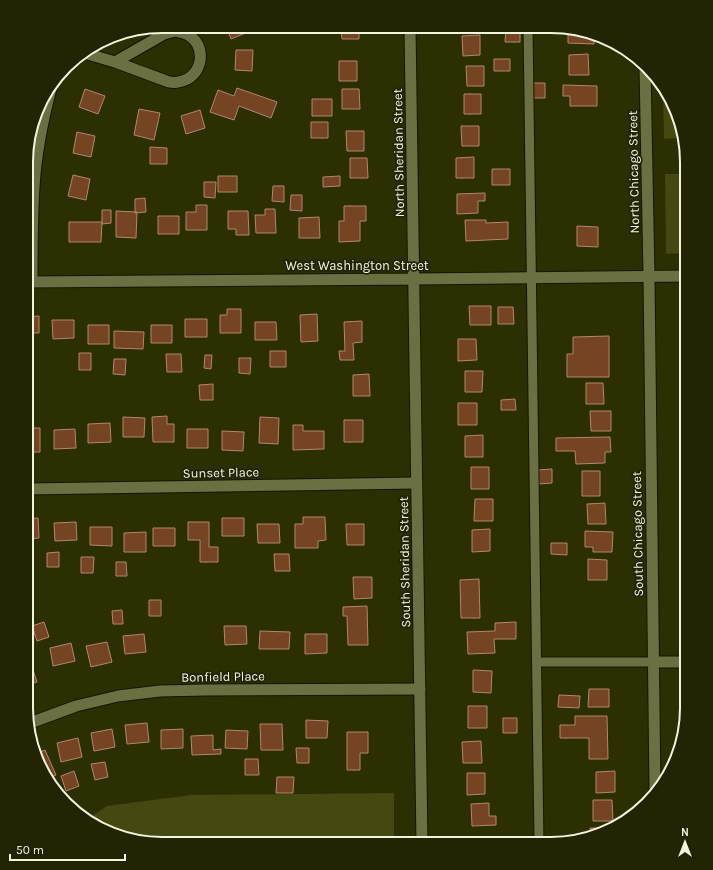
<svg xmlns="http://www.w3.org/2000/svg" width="713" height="870" font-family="Karla,sans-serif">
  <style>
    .green { fill: #454810 }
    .building { fill: #754422; stroke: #b1876d }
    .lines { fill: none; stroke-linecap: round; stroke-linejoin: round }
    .service-casing { stroke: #141600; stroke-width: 11 }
    .minor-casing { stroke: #141600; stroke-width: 13 }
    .tertiary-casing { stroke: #141600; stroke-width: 13 }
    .service { stroke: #6b7043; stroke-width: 9 }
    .minor { stroke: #6b7043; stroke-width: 11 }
    .tertiary { stroke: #6b7043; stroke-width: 11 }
    .labels { text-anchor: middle; stroke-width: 3.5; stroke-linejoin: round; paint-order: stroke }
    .street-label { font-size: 13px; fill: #f2f5dd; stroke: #222404 }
    .rim { fill: none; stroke: #f2f5dd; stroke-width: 2 }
  </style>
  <rect width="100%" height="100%" fill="#2c2f01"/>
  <path class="green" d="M663 89 669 94 681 138 664 139Z
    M665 174H687V253L666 254Z
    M394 793V844H153L86 820 107 806 191 795Z"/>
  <path class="building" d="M226 26H246L248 32 231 39Z
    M341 27H359V39H342Z
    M506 28H520V42H505Z
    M575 29 594 37V44L568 43V32H575Z
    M480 35V55L463 56 462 36Z
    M236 50H253L252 71 235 70Z
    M588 54 589 75H569V55Z
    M494 59H510V71H494Z
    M339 61H357V81H339Z
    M466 66H484V86H467Z
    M533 83H545V98H533Z
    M563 85 597 86V106H570V96H563Z
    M237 88 277 102 271 118 239 106 234 120 210 112 218 90 234 96Z
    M85 89 105 96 98 114 79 107Z
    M342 89H359L360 109H342Z
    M464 94H481V114H464Z
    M312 99H332V116H312Z
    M139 109 160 113 154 140 134 135Z
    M200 110 205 128 186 134 181 116Z
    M311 122H328V138H311Z
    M461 126H479V146H462Z
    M346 131H364V151H347Z
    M77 132 95 136 91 157 73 153Z
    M682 144 687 162V164L682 165Z
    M150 147 167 148V164H150Z
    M474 157V178H456V158Z
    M350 158H367L368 178H350Z
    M492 169H510V185H492Z
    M73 175 90 179 86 200 68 196Z
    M218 176H237V192H218Z
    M340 176V186L323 187V177Z
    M204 182H216L215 198 204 197Z
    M273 186H284V202L272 201Z
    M485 193V201H478V213L457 214V194Z
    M291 195H302V211L290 210Z
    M145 198 146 212 135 213V199Z
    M196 205H207V230H186V212H196Z
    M344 206H366V221H360V241L339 242V221H344Z
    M265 209H275L276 233H256L255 215H265Z
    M102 210H111V223L102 224Z
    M116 211 137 212 136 238 116 237Z
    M228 211H248L249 235H236V229H228Z
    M158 216H179V234H158Z
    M319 217 320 238H299V218Z
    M465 220H486V223L508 222V239L466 241Z
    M69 222H102L101 242H69Z
    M577 226 598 227V247L577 246Z
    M469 306H491V325H470Z
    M498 307H513L514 324H498Z
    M227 309H241V333H220V315H227Z
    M317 314 318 341 301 342 300 315Z
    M39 316V333H27V317Z
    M185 319H207V337H185Z
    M52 320H74V338L53 339Z
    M362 321V342L353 343 354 360H340L339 351H345L344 322Z
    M255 322H276L277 340H255Z
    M88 325H109V344H88Z
    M151 325H172V343H151Z
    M114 331 144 332 143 349 114 348Z
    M609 336V377H567V354H573V337Z
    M458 339H476L477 360 458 361Z
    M270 351H286V367H270Z
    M79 353H91V370H79Z
    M166 354H181L182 372H167Z
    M684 354H687V374H684Z
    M205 355H212L211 369 204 368Z
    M239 358H251L250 374 239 373Z
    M114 359H126L125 375 113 374Z
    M465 371H483L482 392H465Z
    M369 374 370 396H353V375Z
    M586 383H603L604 404H586Z
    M213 384V400H200L199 385Z
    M515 399 516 410H501V400Z
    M458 403H477V425H458Z
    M590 411H611V431H591Z
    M167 416V424H174V442H153L152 417Z
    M123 417 145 418 144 437H123Z
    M260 417 279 418 278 444 259 443Z
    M344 420H363V442H344Z
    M110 423 111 442 88 443V424Z
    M293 425H303V431H324V449L293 450Z
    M29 428H40V452H27V433H30Z
    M75 429 76 448 54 449V430Z
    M187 429H208V448H187Z
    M222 431 244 432 243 451 222 450Z
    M483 435V457H465V436Z
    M610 437 611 452H605V463L576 464 575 451H556V438Z
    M471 467H489V489H471Z
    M552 469V483L539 484 538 470Z
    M582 471H600V496H582Z
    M475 499H493V521H474Z
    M605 503 606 524H588L587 504Z
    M303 517H325L326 540 318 541V548H295V524H303Z
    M38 518 39 538 26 539V519Z
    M222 518H244V536H222Z
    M76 522 77 540 55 541 54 523Z
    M188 522H209V547H218V562H200V540H188Z
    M257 524H279L280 543H258Z
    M346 524H364V545H347Z
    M90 527H112V546L90 545Z
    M153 528H175V546H153Z
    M490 529V551L472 552V530Z
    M585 531 613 532 612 552H593V547H585Z
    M146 532V552H124V533Z
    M551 543H567V555L551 554Z
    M59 552V567H47V553Z
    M274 554H289L290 571H275Z
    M81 557H94L93 573H81Z
    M588 559 607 560V580H588Z
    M116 562H126L127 576H116Z
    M353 577H372V598L354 599Z
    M479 579 480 618H461L460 580Z
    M149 600H161V616H149Z
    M367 606 368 645H348L347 616H343V607Z
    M122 610 123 624H113L112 611Z
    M44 622 49 637 37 641 32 626Z
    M516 622V639H494L495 653 468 654 467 632 495 631V623Z
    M224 626H246L247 644 225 645Z
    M28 627 34 642 26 645V628Z
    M260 631 290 632 289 649H259Z
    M144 634 146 652 125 654 123 636Z
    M305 634H327V653L305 654Z
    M107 642 112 662 91 667 86 646Z
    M71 643 75 661 53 666 50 648Z
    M29 658 37 682 26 685V659Z
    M473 670 492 671 491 693 473 692Z
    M589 689H609V707H588Z
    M559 695 580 696 579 708 558 707Z
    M468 706H487V728H468Z
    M575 716H607L608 759H589V738H560V725H575Z
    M503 718H517V733H503Z
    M306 720 328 721 327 738H306Z
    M147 723 149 742 127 744 125 725Z
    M260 724H282L283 750H261Z
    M112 729 115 747 94 751 91 733Z
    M183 729V748L161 749V730Z
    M226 730 248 731 247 749 225 748Z
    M347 732H368V753H360V770H347Z
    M213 735V750L221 749V754L192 755 191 736Z
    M78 738 82 757 61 762 57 743Z
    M481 741 482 763H463L462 742Z
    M296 748H309V763H297Z
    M45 750 56 775 47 779 44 776 38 753Z
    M245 759H258L259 775H245Z
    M105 762 108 777 95 780 91 764Z
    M74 771 79 786 66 791 61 776Z
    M615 771V792L596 793V772Z
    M467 773H485V794L467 795Z
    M277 777H294L293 793H276Z
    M593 800H612L613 821H593Z
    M489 803V816H496V825L472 826 471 804Z
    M590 828H608V829L591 834Z
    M468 839H486V844H468Z"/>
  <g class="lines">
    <g class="service-casing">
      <path id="service" d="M528 27 539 844
        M537 662H653"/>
    </g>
    <g class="minor-casing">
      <path id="minor" d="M175 31C178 32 181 32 184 33 209 42 204 79 178 82 175 83 172 82 169 82L115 62 164 34Z
        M84 53 115 62
        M645 68 649 276 655 792
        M32 282C32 250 32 219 34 187 36 153 43 118 52 85
        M26 489 416 483
        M653 662H687
        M30 723 76 706 118 696 160 691 205 690 420 689"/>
    </g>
    <g class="tertiary-casing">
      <path id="tertiary" d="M410 27 422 844
        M27 282 414 279 687 276"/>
    </g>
    <use href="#service" class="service"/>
    <use href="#minor" class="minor"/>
    <use href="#tertiary" class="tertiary"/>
  </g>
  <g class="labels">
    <g class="street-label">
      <text transform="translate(398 153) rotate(-91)" y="5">North Sheridan Street</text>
      <text transform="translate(633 172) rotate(-91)" y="5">North Chicago Street</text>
      <text x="357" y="270">West Washington Street</text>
      <text transform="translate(221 472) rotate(-1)" y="5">Sunset Place</text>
      <text transform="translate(637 534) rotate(-91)" y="5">South Chicago Street</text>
      <text transform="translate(404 562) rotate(-91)" y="5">South Sheridan Street</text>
      <text transform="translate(223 676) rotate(-1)" y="5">Bonfield Place</text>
    </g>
  </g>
  <path d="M0 0H713V870H0ZM162 33H551A129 129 0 0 1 680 162V708A129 129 0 0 1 551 837H162A129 129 0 0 1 33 708V162A129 129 0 0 1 162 33Z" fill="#222404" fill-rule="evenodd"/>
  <path class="rim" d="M162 33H551A129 129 0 0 1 680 162V708A129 129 0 0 1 551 837H162A129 129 0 0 1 33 708V162A129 129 0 0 1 162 33Z"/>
  <g transform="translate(685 842)" stroke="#222404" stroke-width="3" paint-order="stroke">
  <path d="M0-3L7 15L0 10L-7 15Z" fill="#f2f5dd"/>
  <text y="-6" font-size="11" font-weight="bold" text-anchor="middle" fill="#f2f5dd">N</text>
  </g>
  <path d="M10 854v6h115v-6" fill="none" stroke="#f2f5dd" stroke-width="2"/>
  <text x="16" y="854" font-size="12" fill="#f2f5dd" stroke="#222404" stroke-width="3" paint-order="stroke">50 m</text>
</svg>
